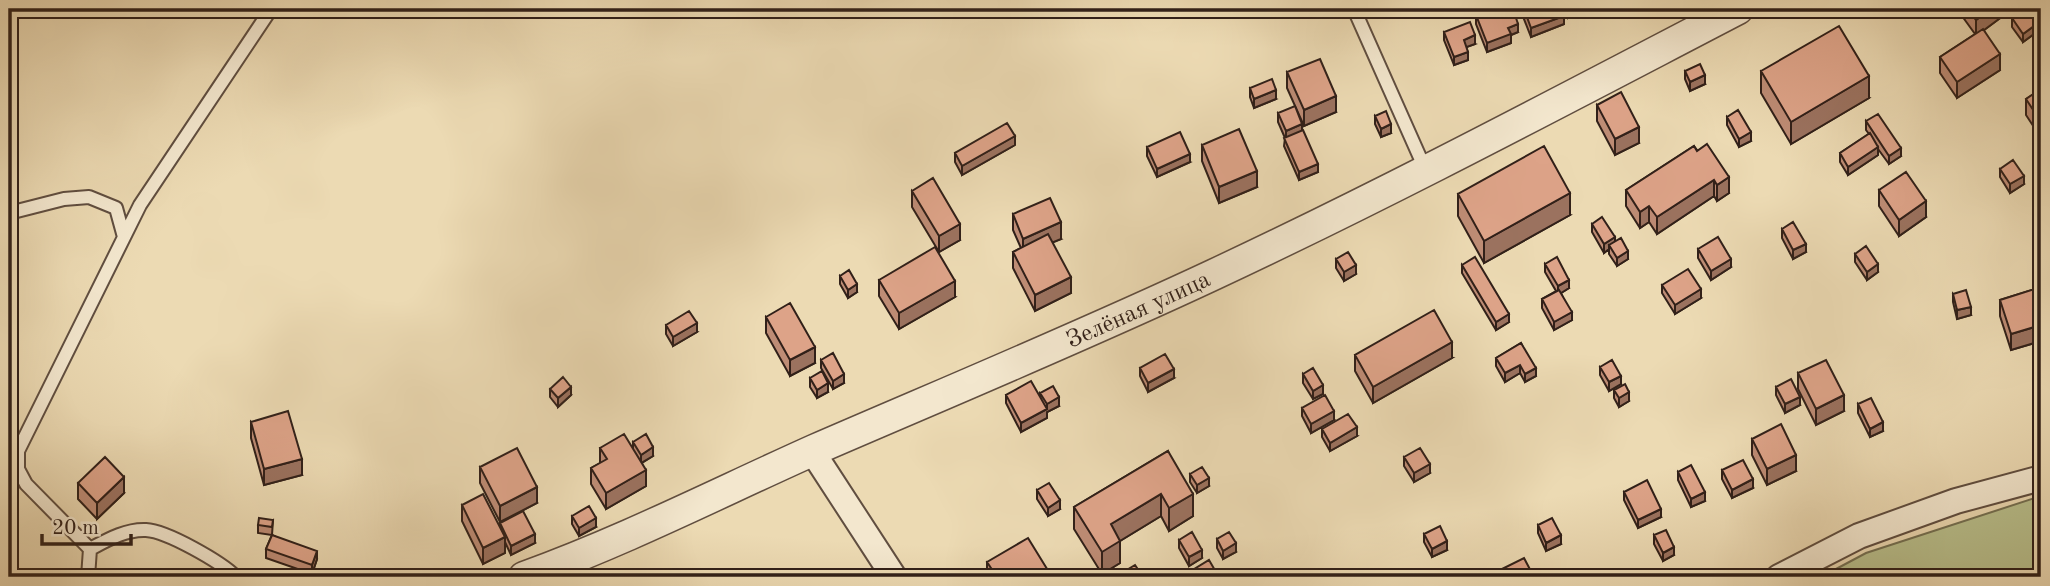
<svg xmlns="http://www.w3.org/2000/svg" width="2050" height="586" font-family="'Old Standard TT',serif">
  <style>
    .green { fill: #b8bf8c; stroke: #747052; stroke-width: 2 }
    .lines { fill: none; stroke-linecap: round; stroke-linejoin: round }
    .service-casing { stroke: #604e40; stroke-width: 16 }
    .minor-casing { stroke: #604e40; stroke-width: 28 }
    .tertiary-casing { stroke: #604e40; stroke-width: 33 }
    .service { stroke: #f3e7ce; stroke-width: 12 }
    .minor { stroke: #f3e7ce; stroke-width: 24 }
    .tertiary { stroke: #f3e7ce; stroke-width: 30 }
    .wall { fill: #be8c75; stroke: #312019; stroke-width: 2 }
    .shaded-wall { fill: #9b725f; stroke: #312019; stroke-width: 2 }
    .building { fill: #dda388; stroke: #312019; stroke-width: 2 }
    .labels { text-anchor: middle; stroke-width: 6; stroke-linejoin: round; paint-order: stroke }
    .street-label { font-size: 24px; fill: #312019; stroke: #f3e7ce }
  </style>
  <rect width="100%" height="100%" fill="#ecdab3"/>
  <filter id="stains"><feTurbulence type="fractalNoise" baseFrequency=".00286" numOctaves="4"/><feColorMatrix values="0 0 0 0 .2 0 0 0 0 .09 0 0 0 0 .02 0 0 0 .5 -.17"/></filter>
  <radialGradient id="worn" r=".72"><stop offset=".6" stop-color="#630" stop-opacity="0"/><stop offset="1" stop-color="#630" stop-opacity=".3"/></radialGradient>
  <path class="green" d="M2041 496V577H1821L1866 553Z"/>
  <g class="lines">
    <g class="service-casing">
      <path id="service" d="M1354 9 1426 171
        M9 213 64 199 89 197 116 208 124 237
        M90 549C107 540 126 529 146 530 167 531 221 562 236 577
        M88 577 90 549 26 484 18 469V451L140 205 271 9"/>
    </g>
    <g class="minor-casing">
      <path id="minor" d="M812 451 894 577
        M1779 577 1859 536 1956 501 2041 478"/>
    </g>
    <g class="tertiary-casing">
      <g id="tertiary">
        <path id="s1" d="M524 577C624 541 718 493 814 450 948 392 1083 336 1215 274 1392 191 1565 99 1738 9"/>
      </g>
    </g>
    <use href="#service" class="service"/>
    <use href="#minor" class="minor"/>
    <use href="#tertiary" class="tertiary"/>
  </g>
  <path class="wall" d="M1522 9H1562L1564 24 1531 37 1522 14Z
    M1565 9H1579V14L1568 18Z
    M1962 9H2011V10L1984 30 2000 70 1957 98 1940 73V57L1975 34 1962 16Z
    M2041 9V29L2023 42 2012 27V18Z
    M1476 15 1504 16 1518 32 1511 35V43L1487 52 1476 24Z
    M1444 32 1475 44 1466 47 1468 60 1454 65 1444 40Z
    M1685 71 1705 84 1690 91 1685 79Z
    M1761 71 1869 98 1791 144 1761 93Z
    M1287 72 1336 112 1304 126 1287 88Z
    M1250 88 1276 99 1254 108 1250 97Z
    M2041 89V138L2026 115V99Z
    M1597 105 1639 143 1615 155 1597 121Z
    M1278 113 1302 130 1318 172 1299 180 1284 146 1285 138 1278 122Z
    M1375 116 1391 133 1381 137 1375 124Z
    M1727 117 1751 141 1739 147 1727 125Z
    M1866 121 1901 156 1889 164 1878 149V155L1848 175 1840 162V153L1869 134 1866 130Z
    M1015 145 962 175 955 162V153Z
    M1202 145 1257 187 1219 203 1202 161Z
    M1694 146 1729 193 1717 201 1714 196 1657 234 1649 222 1640 228 1626 206V190Z
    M1147 147 1190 162 1157 177 1147 156Z
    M2000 169 2024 184 2010 193 2000 177Z
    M1879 190 1926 217 1899 236 1879 206Z
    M912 191 960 240 939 252 912 207Z
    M1458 194 1570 215 1484 263 1458 216Z
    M1013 214 1061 239 1052 242 1071 293 1035 311 1013 268V252L1021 248 1013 230Z
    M1592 224 1615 241 1628 259 1617 266 1609 254V249L1604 253 1592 232Z
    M1782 229 1806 252 1793 259 1782 238Z
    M1698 249 1731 267 1711 280 1698 258Z
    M1855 254 1878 272 1867 280 1855 262Z
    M1336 259 1356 274 1344 281 1336 268Z
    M1545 264 1569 288 1561 293 1572 320 1554 330 1542 308V299L1556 291 1545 272Z
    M1462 265 1509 322 1496 330 1462 273Z
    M840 276 857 292 848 298 840 284Z
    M879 280 955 297 899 329 879 296Z
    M1662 285 1701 298 1675 314 1662 293Z
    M2041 287V341L2011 350 2000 316V300Z
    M1953 294 1971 315 1957 319 1953 302Z
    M766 317 815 363 790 376 766 333Z
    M666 325 697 332 673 346 666 334Z
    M1521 343 1536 376 1525 382 1520 373 1505 382 1496 366V358Z
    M1355 355 1452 358 1373 403 1355 371Z
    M821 360 844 383 833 389 821 368Z
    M1600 367 1621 384 1609 391 1600 375Z
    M1140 368 1174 378 1148 392 1140 376Z
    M1798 373 1844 411 1816 425 1798 389Z
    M1303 374 1323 394 1313 399 1303 383Z
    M810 378 828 392 817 398 810 387Z
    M1776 387 1800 405 1785 413 1776 395Z
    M550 389 571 395 558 407 550 397Z
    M1614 390 1629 401 1619 407 1614 398Z
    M1040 393 1059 406 1047 412V418L1021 432 1006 403V395L1040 398Z
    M1858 404 1883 431 1870 437 1858 413Z
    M1302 408 1334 420 1311 433 1302 416Z
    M251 422 302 475 264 485 251 438Z
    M1322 429 1357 436 1330 451 1322 437Z
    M1752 439 1796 471 1767 485 1752 455Z
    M633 442 653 456 642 463 646 486 606 509 591 484V468L600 463V448H633Z
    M1168 451 1193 516 1169 531 1161 516 1120 541V563L1102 574 1074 529V507Z
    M1404 457 1430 473 1414 482 1404 466Z
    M480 467 537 503 500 522 480 483Z
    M1722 470 1753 488 1732 498 1722 479Z
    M1678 472 1705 501 1691 507 1678 480Z
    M1190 474 1209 486 1197 493 1190 482Z
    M78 483 124 493 97 519 78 499Z
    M1037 490 1060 509 1048 516 1037 499Z
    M1624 492 1661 517 1638 528 1624 500Z
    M462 505 500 526V523L535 543 511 555 505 542V553L483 564 462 521Z
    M572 516 596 527 579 536 572 524Z
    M273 520 272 535 317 559 312 574 266 558V549L272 535 258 533V525Z
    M1538 525 1561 544 1546 551 1538 533Z
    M1424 534 1447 550 1432 557 1424 542Z
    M1654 535 1674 555 1663 561 1654 544Z
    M1217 539 1236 552 1223 559 1217 548Z
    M1179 540 1202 558 1189 566 1179 548Z
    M987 562 1052 577H987Z"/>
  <path class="shaded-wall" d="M1571 9H1579V14L1568 18V10Z
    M1991 9H2011V10L1976 36V20Z
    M1564 16V24L1531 37V28Z
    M2041 21V29L2023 42V34Z
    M1518 24V32L1511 35V43L1487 52V43L1508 28Z
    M1475 35V44L1464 48V40Z
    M1468 52V60L1454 65V57Z
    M2000 54V70L1957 98V82Z
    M1705 75V84L1690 91V82Z
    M1869 76V98L1791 144V122Z
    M1276 90V99L1254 108V99Z
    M1336 96V112L1304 126V110Z
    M1302 124V132L1286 139V131Z
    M1391 124V133L1381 137V129Z
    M1639 127V143L1615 155V139Z
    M1751 132V141L1739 147V139Z
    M1015 136V145L962 175V166Z
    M1878 147V155L1848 175V167Z
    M1901 148V156L1889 164V156Z
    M1190 154V162L1157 177V169Z
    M1318 164V172L1299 180V172Z
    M1257 171V187L1219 203V187Z
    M2024 176V184L2010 193V184Z
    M1729 177V193L1717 201V185Z
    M1714 180V196L1657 234V217Z
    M1570 193V215L1484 263V241Z
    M1926 201V217L1899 236V220Z
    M1649 206V222L1640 228V212Z
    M1061 222V239L1023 255V239Z
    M960 224V240L939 252V236Z
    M1615 237V246L1609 245V249L1604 253V244Z
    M1806 244V252L1793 259V250Z
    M1628 251V259L1617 266V258Z
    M1731 259V267L1711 280V271Z
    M1878 264V272L1867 280V272Z
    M1356 265V274L1344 281V272Z
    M1071 277V293L1035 311V295Z
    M1569 280V288L1558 295V286Z
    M955 281V297L899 329V313Z
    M857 284V292L848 298V290Z
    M1701 289V298L1675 314V305Z
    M1971 307V315L1957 319V310Z
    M1572 312V320L1554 330V322Z
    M1509 314V322L1496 330V322Z
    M697 323V332L673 346V337Z
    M2041 325V341L2011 350V334Z
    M1452 342V358L1373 403V387Z
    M815 347V363L790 376V360Z
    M1520 365V373L1505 382V373Z
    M1536 368V376L1525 382V374Z
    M1174 369V378L1148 392V383Z
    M844 374V383L833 389V381Z
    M1621 376V384L1609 391V382Z
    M828 383V392L817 398V390Z
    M1323 385V394L1313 399V391Z
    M571 387V395L558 407V398Z
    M1629 392V401L1619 407V398Z
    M1844 395V411L1816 425V409Z
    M1059 397V406L1047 412V418L1021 432V423L1047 409V404Z
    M1800 397V405L1785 413V404Z
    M1334 411V420L1311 433V424Z
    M1883 422V431L1870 437V429Z
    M1357 427V436L1330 451V443Z
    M653 447V456L641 463V455Z
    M1796 455V471L1767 485V469Z
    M302 459V475L264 485V469Z
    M1430 464V473L1414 482V473Z
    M646 470V486L606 509V493Z
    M124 477V493L97 519V503Z
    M1209 478V486L1197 493V485Z
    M1753 479V488L1732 498V490Z
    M537 487V503L500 522V506Z
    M1705 492V501L1691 507V499Z
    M1161 494V516L1120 541V563L1102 574V552L1111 524Z
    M1193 494V516L1169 531V508Z
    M1060 500V509L1048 516V508Z
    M1661 509V517L1638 528V520Z
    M596 518V527L579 536V528Z
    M535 534V543L511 555V546Z
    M1561 535V544L1546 551V543Z
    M505 537V553L483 564V548Z
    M1447 541V550L1432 557V549Z
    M1236 543V552L1223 559V551Z
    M1674 547V555L1663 561V553Z
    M1202 550V558L1189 566V557Z
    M317 551V559L312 574V565Z
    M1216 572V577H1207Z"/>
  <path class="building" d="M1493 9H1501L1504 16 1514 12 1518 24 1508 28 1511 34 1487 43 1476 15Z
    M1524 9H1562L1564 16 1531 28Z
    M1968 9H1991L1976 20Z
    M2024 9H2041V21L2023 34 2012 18Z
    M1470 22 1475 35 1464 40 1468 52 1454 57 1444 32Z
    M1839 26 1869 76 1791 122 1761 71Z
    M1983 29 2000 54 1957 82 1940 57Z
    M1320 59 1336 96 1304 110 1287 72Z
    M1700 64 1705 75 1690 82 1685 71Z
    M1272 79 1276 90 1254 99 1250 88Z
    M2041 89V122L2026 99Z
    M1621 92 1639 127 1615 139 1597 105Z
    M1295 106 1302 124 1286 131 1278 113Z
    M1738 110 1751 132 1739 139 1727 117Z
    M1386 111 1391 124 1381 129 1375 116Z
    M1878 114 1901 148 1889 156 1866 121Z
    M1007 123 1015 136 962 166 955 153Z
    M1239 129 1257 171 1219 187 1202 145Z
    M1303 130 1318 164 1299 172 1284 138Z
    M1180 132 1190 154 1157 169 1147 147Z
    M1870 133 1878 147 1848 167 1840 153Z
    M1707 144 1729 177 1717 185 1714 180 1657 217 1649 206 1640 212 1626 190 1694 146 1697 151Z
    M1544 146 1570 193 1484 241 1458 194Z
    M2013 160 2024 176 2010 184 2000 169Z
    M1906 172 1926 201 1899 220 1879 190Z
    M933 178 960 224 939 236 912 191Z
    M1050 198 1061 222 1023 239 1013 214Z
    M1602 217 1615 237 1604 244 1592 224Z
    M1793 222 1806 244 1793 250 1782 229Z
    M1048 234 1071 277 1035 295 1013 252Z
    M1718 237 1731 259 1711 271 1698 249Z
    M1621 238 1628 251 1617 258 1609 245Z
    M1866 246 1878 264 1867 272 1855 254Z
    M935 247 955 281 899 313 879 280Z
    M1348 252 1356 265 1344 272 1336 259Z
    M1475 257 1509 314 1496 322 1462 265Z
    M1557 257 1569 280 1558 286 1545 264Z
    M1688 269 1701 289 1675 305 1662 285Z
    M849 270 857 284 848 290 840 276Z
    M2041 287V325L2011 334 2000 300Z
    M1559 290 1572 312 1554 322 1542 299Z
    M1966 290 1971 307 1957 310 1953 294Z
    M790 303 815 347 790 360 766 317Z
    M1434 310 1452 342 1373 387 1355 355Z
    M689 311 697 323 673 337 666 325Z
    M1521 343 1536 368 1525 374 1520 365 1505 373 1496 358Z
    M833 353 844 374 833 381 821 360Z
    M1165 354 1174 369 1148 383 1140 368Z
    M1612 360 1621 376 1609 382 1600 367Z
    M1826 360 1844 395 1816 409 1798 373Z
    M1313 368 1323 385 1313 391 1303 374Z
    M822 371 828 383 817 390 810 378Z
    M563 377 571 387 558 398 550 389Z
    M1791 379 1800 397 1785 404 1776 387Z
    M1031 381 1047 409 1021 423 1006 395Z
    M1625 384 1629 392 1619 398 1614 390Z
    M1053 386 1059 397 1047 404 1040 393Z
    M1325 395 1334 411 1311 424 1302 408Z
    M1871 398 1883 422 1870 429 1858 404Z
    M288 411 302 459 264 469 251 422Z
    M1348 414 1357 427 1330 443 1322 429Z
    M1781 424 1796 455 1767 469 1752 439Z
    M624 434 646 470 606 493 591 468 607 459 600 448Z
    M646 434 653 447 641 455 633 442Z
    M517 448 537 487 500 506 480 467Z
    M1420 448 1430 464 1414 473 1404 457Z
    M1168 451 1193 494 1169 508 1161 494 1111 524 1120 541 1102 552 1074 507Z
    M105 457 124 477 97 503 78 483Z
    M1743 460 1753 479 1732 490 1722 470Z
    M1691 465 1705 492 1691 499 1678 472Z
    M1202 467 1209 478 1197 485 1190 474Z
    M1647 480 1661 509 1638 520 1624 492Z
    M1049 483 1060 500 1048 508 1037 490Z
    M483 494 505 537 483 548 462 505Z
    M589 506 596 518 579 528 572 516Z
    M523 511 535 534 511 546 500 523Z
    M259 518 273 520 272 527 258 525Z
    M1552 518 1561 535 1546 543 1538 525Z
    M1440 526 1447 541 1432 549 1424 534Z
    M1666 530 1674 547 1663 553 1654 535Z
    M1192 532 1202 550 1189 557 1179 540Z
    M1229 532 1236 543 1223 551 1217 539Z
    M272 535 317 551 312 565 266 549Z
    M1028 538 1052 577H997L987 562Z
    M1524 558 1534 577H1504L1500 570Z
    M1209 560 1216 572 1207 577H1188L1186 574Z
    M1135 565 1143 577H1115Z
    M763 572 765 577H751Z
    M936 572 939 577H927Z"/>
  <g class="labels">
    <g class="street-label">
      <text dy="8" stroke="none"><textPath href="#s1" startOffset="670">Зелёная улица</textPath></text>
    </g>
  </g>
  <rect width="2050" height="586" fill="none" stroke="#ecdab3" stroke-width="35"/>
  <rect x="10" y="10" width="2029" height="565" fill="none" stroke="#312019" stroke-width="3.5"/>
  <rect x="18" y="18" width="2015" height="551" fill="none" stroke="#312019" stroke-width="2"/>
  <path d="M42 534v10h89v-10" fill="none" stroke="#312019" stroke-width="3.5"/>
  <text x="52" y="534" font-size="21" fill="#312019" stroke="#f3e7ce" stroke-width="5" paint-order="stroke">20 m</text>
  <rect width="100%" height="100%" filter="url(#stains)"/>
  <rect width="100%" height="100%" fill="url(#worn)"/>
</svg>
